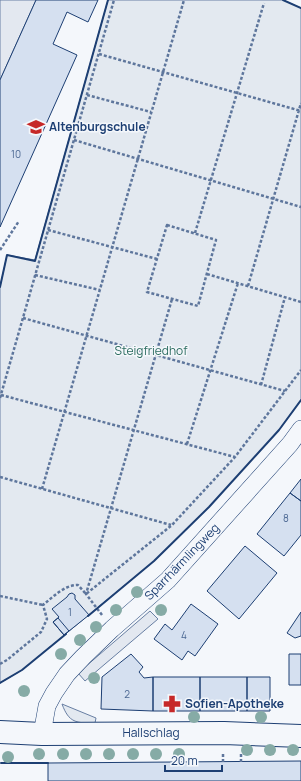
<svg xmlns="http://www.w3.org/2000/svg" width="301" height="781" font-family="Manrope,sans-serif">
  <style>
    .green { fill: #e3e9f0; stroke: #687fa3 }
    .parking { fill: #e3e8f0; stroke: #687fa3 }
    .building { fill: #d5e0f0; stroke: #1d3f73 }
    .lines { fill: none; stroke-linecap: round; stroke-linejoin: round }
    .minor-casing { stroke: #1d3f73; stroke-width: 18 }
    .secondary-casing { stroke: #1d3f73; stroke-width: 24 }
    .path { stroke: #5e769c; stroke-width: 2.5; stroke-dasharray: 3 2; stroke-linecap: butt }
    .minor { stroke: #f4f7fb; stroke-width: 17 }
    .secondary { stroke: #f4f7fb; stroke-width: 22 }
    .wall { stroke: #1d3f73; stroke-width: 2 }
    .tree { fill: #86aba6 }
    .labels { text-anchor: middle; stroke-width: 3; stroke-linejoin: round; paint-order: stroke }
    .number-label { font-size: 10px; fill: #4b6792 }
    .poi-label { font-size: 12px; font-weight: bold; fill: #1d3f73; stroke: #f4f7fb; text-anchor: start }
    .park-label { font-size: 12px; fill: #2c6c60; stroke: #f4f7fb }
    .street-label { font-size: 12px; fill: #1d3f73; stroke: #f4f7fb }
  </style>
  <rect width="100%" height="100%" fill="#f4f7fb"/>
  <path class="green" d="M108 0H283L301 8V400L279 430 209 507 154 561 22 670 0 683V287L7 255 35 260Z
    M62 704 96 718 95 723C76 723 69 723 62 704Z"/>
  <path class="parking" d="M0 0H36L0 80Z
    M150 611 158 619 85 681 78 673Z"/>
  <path class="building" d="M36 0H98L88 22 67 12 53 44 77 55 0 227V80Z
    M301 479V501L290 493Z
    M290 493 301 501V535L284 556 257 534Z
    M245 546 277 573 239 619 207 591Z
    M72 593 75 595V599L89 615 64 635 53 622 59 617 52 609 67 597 69 594Z
    M191 604 218 624 195 656 188 651 182 660 154 639 165 624 172 630Z
    M301 612V636L295 638 287 633Z
    M58 618 69 631 64 635 53 622Z
    M131 654 143 667 139 672 144 678 153 677V711L101 709 102 677Z
    M289 654H301V685H289Z
    M153 677H200V711H153Z
    M200 677H247V711H200Z
    M247 677H270V711H247Z
    M301 761V781H48V763Z"/>
  <g class="lines">
    <g class="minor-casing">
      <path id="minor" d="M42 734 47 706 54 693 67 674 83 657 112 629 168 580 290 444 301 429"/>
    </g>
    <g class="secondary-casing">
      <path id="secondary" d="M0 732 42 734 224 733 301 736"/>
    </g>
    <path class="path" d="M99 54 301 111
      M87 95 151 112
      M74 140 301 207
      M167 225 216 240 198 306 147 292Z
      M48 230 157 259
      M195 233 264 3
      M0 250 19 221
      M207 274 301 302
      M35 275 100 290
      M248 286 301 103
      M23 318 285 391
      M261 385 285 297
      M1 395 235 457
      M0 398 114 0
      M187 444 238 283
      M0 477 171 525
      M42 489 184 0
      M0 596 43 605
      M102 615 86 594 172 299
      M0 664 7 660 41 632 47 619 43 605C53 597 64 585 78 585L86 594 172 525 235 457 301 370
      M241 754V762
      M223 762V752"/>
    <use href="#minor" class="minor"/>
    <use href="#secondary" class="secondary"/>
    <path class="wall" d="M283 0 301 8
      M0 287 7 255 35 261 108 0
      M88 616 154 561 209 507 279 430 301 400
      M0 683 22 670 66 634
      M1 763H48"/>
  </g>
  <g class="tree">
    <circle cx="137" cy="592" r="6"/>
    <circle cx="116" cy="610" r="6"/>
    <circle cx="161" cy="610" r="6"/>
    <circle cx="96" cy="627" r="6"/>
    <circle cx="80" cy="640" r="6"/>
    <circle cx="61" cy="654" r="6"/>
    <circle cx="94" cy="678" r="6"/>
    <circle cx="24" cy="691" r="6"/>
    <circle cx="194" cy="717" r="6"/>
    <circle cx="261" cy="717" r="6"/>
    <circle cx="247" cy="750" r="6"/>
    <circle cx="270" cy="750" r="6"/>
    <circle cx="293" cy="750" r="6"/>
    <circle cx="39" cy="754" r="6"/>
    <circle cx="63" cy="754" r="6"/>
    <circle cx="86" cy="754" r="6"/>
    <circle cx="109" cy="754" r="6"/>
    <circle cx="133" cy="754" r="6"/>
    <circle cx="156" cy="754" r="6"/>
    <circle cx="179" cy="754" r="6"/>
    <circle cx="8" cy="757" r="6"/>
  </g>
  <defs>
    <g id="school-bare" transform="scale(1.38)"><path d="M0-5L7-2L0 1L-7-2ZM-4 1L0 2.5L4 1V4Q0 6-4 4Z" fill="#c62828" stroke="#f4f7fb" stroke-width="2.5" paint-order="stroke"/></g>
    <g id="pharmacy-bare" transform="scale(1.38)"><path d="M-2-6h4v4h4v4h-4v4h-4v-4h-4v-4h4Z" fill="#c62828" stroke="#f4f7fb" stroke-width="2.5" paint-order="stroke"/></g>
  </defs>
  <g fill-rule="evenodd">
    <use href="#school-bare" x="36" y="127"/>
    <use href="#pharmacy-bare" x="172" y="704"/>
  </g>
  <g class="labels">
    <g class="number-label">
      <text x="16" y="158">10</text>
      <text x="286" y="522">8</text>
      <text x="70" y="616">1</text>
      <text x="184" y="639">4</text>
      <text x="127" y="698">2</text>
    </g>
    <g class="poi-label">
      <text x="49" y="131">Altenburgschule</text>
      <text x="185" y="708">Sofien-Apotheke</text>
    </g>
    <g class="park-label">
      <text x="151" y="355">Steigfriedhof</text>
    </g>
    <g class="street-label">
      <text transform="translate(182 562) rotate(-46)" y="4">Sparrhärmlingweg</text>
      <text x="151" y="737">Hallschlag</text>
    </g>
  </g>
  <path d="M165 765v6h57v-6" fill="none" stroke="#1d3f73" stroke-width="2"/>
  <text x="171" y="765" font-size="12" fill="#1d3f73" stroke="#f4f7fb" stroke-width="3" paint-order="stroke">20 m</text>
</svg>
